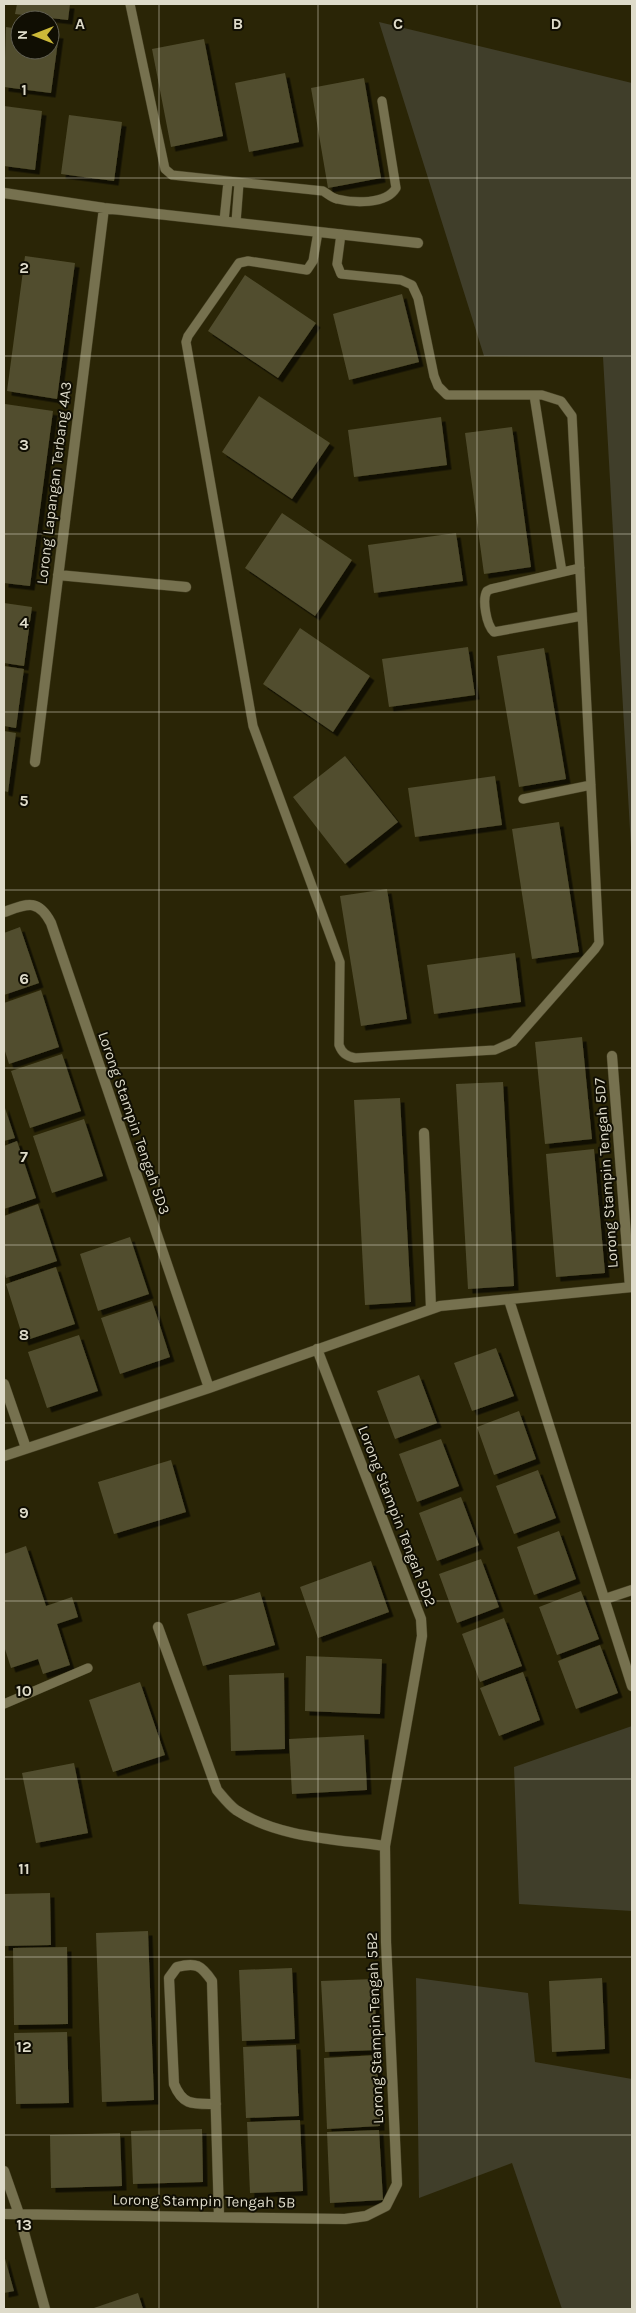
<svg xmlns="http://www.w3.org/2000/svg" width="636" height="2313" font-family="Karla,sans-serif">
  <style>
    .green { fill: #403e2a }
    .building { fill: #514d2e; filter: url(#shadow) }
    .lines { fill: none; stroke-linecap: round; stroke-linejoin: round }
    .service-casing { stroke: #474225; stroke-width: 10 }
    .minor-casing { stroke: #474225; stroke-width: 11 }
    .service { stroke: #76714f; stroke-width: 9 }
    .minor { stroke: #76714f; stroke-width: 10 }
    .grid { fill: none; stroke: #dedbca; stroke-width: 1; stroke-opacity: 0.55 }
    .labels { text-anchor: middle; stroke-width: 4; stroke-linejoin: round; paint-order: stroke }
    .street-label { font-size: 15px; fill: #dedbca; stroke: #100e03 }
    .grid-label { font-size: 16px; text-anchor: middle; font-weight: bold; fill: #dedbca; stroke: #100e03; stroke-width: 4; stroke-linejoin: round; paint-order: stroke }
  </style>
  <defs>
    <filter id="shadow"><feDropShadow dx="4.5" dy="4.5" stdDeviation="0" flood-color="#0009"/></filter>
  </defs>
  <rect width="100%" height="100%" fill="#2a2506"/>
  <path class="green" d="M379 22 632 83V865L603 357 484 356Z
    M632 1726V1911L519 1904 514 1767Z
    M416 1978 528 1993 535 2062 632 2079V2309H562L512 2163 419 2198Z"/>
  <path class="building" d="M17 4H70L68 20 15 14Z
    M6 27 20 29V50H50V33L59 34 51 93 4 87Z
    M204 39 223 136 171 147 152 49Z
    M285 73 299 142 249 152 235 83Z
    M364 78 381 178 328 188 311 88Z
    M4 106 42 111 35 170 4 166Z
    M69 115 122 122 114 181 61 174Z
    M25 256 75 263 57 399 7 391Z
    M245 275 316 323 278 378 208 331Z
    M402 294 419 362 349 380 333 314Z
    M259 396 330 443 292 499 222 452Z
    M5 404 53 411 30 586 4 583Z
    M441 417 447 465 354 477 348 430Z
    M512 427 531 567 484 574 465 433Z
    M282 513 352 560 315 616 245 568Z
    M456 533 463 581 374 593 368 545Z
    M4 603 32 607 24 666 4 663Z
    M300 628 370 676 333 732 263 684Z
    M468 647 475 695 389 707 382 659Z
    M544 648 566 779 519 787 497 656Z
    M4 666 24 669 16 728 4 726Z
    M4 731 16 733 8 792 4 791Z
    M345 756 398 822 345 864 293 797Z
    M495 776 502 825 415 837 408 788Z
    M559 822 579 952 532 959 512 829Z
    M387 889 407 1019 361 1026 340 896Z
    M20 927 39 983 4 995V933Z
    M515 953 521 1002 434 1014 427 965Z
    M41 990 59 1047 9 1064 4 1048V1003Z
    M582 1037 592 1139 545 1144 535 1042Z
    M62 1054 81 1111 30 1128 11 1071Z
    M503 1082 514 1286 468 1289 456 1084Z
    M400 1098 411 1302 365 1305 354 1100Z
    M4 1105 15 1138 4 1141Z
    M84 1119 103 1176 52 1193 33 1136Z
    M17 1141 36 1198 4 1209V1146Z
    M594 1149 605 1273 556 1277 546 1154Z
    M38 1204 57 1261 6 1278 4 1270V1216Z
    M130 1237 149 1294 98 1311 80 1254Z
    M56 1267 75 1324 24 1341 6 1284Z
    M152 1301 170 1357 120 1374 101 1318Z
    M79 1335 98 1391 47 1408 28 1352Z
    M496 1348 514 1396 472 1411 454 1363Z
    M419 1375 437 1423 395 1439 377 1391Z
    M519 1411 536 1459 494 1475 477 1427Z
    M441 1439 459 1486 417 1502 399 1454Z
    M171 1460 186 1512 114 1534 98 1482Z
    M538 1470 556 1518 514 1534 496 1486Z
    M461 1497 479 1545 437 1561 419 1513Z
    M559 1531 576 1579 534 1595 517 1547Z
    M26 1546 46 1606 72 1597 78 1617 57 1624 70 1665 43 1674 38 1659 11 1668 4 1646V1554Z
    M481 1559 499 1607 457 1623 439 1574Z
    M371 1561 389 1612 318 1638 300 1587Z
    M581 1591 599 1639 557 1655 539 1607Z
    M260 1592 275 1645 203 1666 187 1614Z
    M504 1618 522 1666 480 1682 462 1634Z
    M600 1645 618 1693 576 1709 558 1661Z
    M306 1656 382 1659 380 1714 305 1711Z
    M523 1672 540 1720 499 1736 480 1688Z
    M284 1673 285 1749 231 1751 229 1675Z
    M140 1682 165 1755 113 1772 89 1700Z
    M364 1735 367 1790 292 1794 289 1739Z
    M74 1763 88 1833 36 1843 22 1773Z
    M50 1893 51 1945 4 1946V1894Z
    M148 1931 154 2100 102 2102 96 1933Z
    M67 1947 68 2024 14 2025 13 1948Z
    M292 1968 295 2039 242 2041 239 1970Z
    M602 1978 605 2049 552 2052 549 1981Z
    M374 1979 377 2050 325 2052 321 1981Z
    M67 2032 69 2103 16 2104 14 2033Z
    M296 2045 299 2116 246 2118 243 2047Z
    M377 2055 380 2126 327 2129 324 2058Z
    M300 2120 303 2191 250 2193 247 2122Z
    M202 2129 203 2182 133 2184 131 2131Z
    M379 2130 383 2200 330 2203 327 2132Z
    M120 2133 122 2186 51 2188 50 2135Z
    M4 2255 14 2291 4 2293Z
    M138 2293 143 2309H91Z"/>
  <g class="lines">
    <g class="service-casing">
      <path id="service" d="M130 4 165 169 172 175 323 191C328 194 332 198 337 199 353 203 386 205 396 188L382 101
        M224 221 228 182
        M236 222 239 183
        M318 232 313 261 307 270 248 261 239 263 188 336 186 342 253 726 340 962 339 1045C342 1053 346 1056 355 1058L495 1050 513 1042 595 949 599 943 572 416 561 401 542 395H447L438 386 434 376 418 298 412 285 401 280 341 274 337 264 341 234
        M534 395 562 572
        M580 568 491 589 487 591C482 599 486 625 494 632L582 616
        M523 799 591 785
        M4 1704 88 1668"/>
    </g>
    <g class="minor-casing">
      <path id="minor" d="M4 193 104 208 418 243
        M58 575 186 587
        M35 762 104 208
        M4 912C27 904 38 898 51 923L209 1388
        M612 1056 630 1287
        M424 1133 431 1308
        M509 1300 632 1686
        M4 1384 26 1448
        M4 1456 209 1388 440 1306 632 1287
        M605 1599 632 1590
        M158 1627 217 1790C223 1797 229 1805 236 1810 278 1838 336 1839 385 1846
        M216 2104C193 2104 183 2106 174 2084L169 1978 177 1967C196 1962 201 1965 212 1981L219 2216
        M4 2171 19 2214 45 2309
        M4 2214 345 2219 366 2216 386 2206 397 2184 386 1942 385 1846 422 1636 421 1619 317 1349"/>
    </g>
    <use href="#service" class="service"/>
    <use href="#minor" class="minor"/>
  </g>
  <path class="grid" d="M159 4V2309M318 4V2309M477 4V2309M4 178H632M4 356H632M4 534H632M4 712H632M4 890H632M4 1068H632M4 1245H632M4 1423H632M4 1601H632M4 1779H632M4 1957H632M4 2135H632"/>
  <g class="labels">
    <g class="street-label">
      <text transform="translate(54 483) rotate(-83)" y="5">Lorong Lapangan Terbang 4A3</text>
      <text transform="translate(134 1123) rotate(71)" y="5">Lorong Stampin Tengah 5D3</text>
      <text transform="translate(606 1173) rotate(-94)" y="5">Lorong Stampin Tengah 5D7</text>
      <text transform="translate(397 1516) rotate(69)" y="5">Lorong Stampin Tengah 5D2</text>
      <text transform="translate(375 2028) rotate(-92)" y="5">Lorong Stampin Tengah 5B2</text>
      <text transform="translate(204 2201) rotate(1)" y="5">Lorong Stampin Tengah 5B</text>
    </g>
  </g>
  <g class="grid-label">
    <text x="80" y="29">A</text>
    <text x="238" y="29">B</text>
    <text x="398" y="29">C</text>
    <text x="556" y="29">D</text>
    <text x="24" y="95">1</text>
    <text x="24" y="273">2</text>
    <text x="24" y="450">3</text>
    <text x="24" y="628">4</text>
    <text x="24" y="806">5</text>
    <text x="24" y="984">6</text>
    <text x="24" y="1162">7</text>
    <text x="24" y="1340">8</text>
    <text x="24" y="1518">9</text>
    <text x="24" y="1696">10</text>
    <text x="24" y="1874">11</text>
    <text x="24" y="2052">12</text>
    <text x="24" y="2230">13</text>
  </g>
  <rect width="636" height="2313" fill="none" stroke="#dedbca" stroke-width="10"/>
  <g transform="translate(35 35) rotate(270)"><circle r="24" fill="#100e03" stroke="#626053"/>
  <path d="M0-4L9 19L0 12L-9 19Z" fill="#ccb939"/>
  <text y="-8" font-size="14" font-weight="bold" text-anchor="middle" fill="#dedbca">N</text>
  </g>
</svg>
